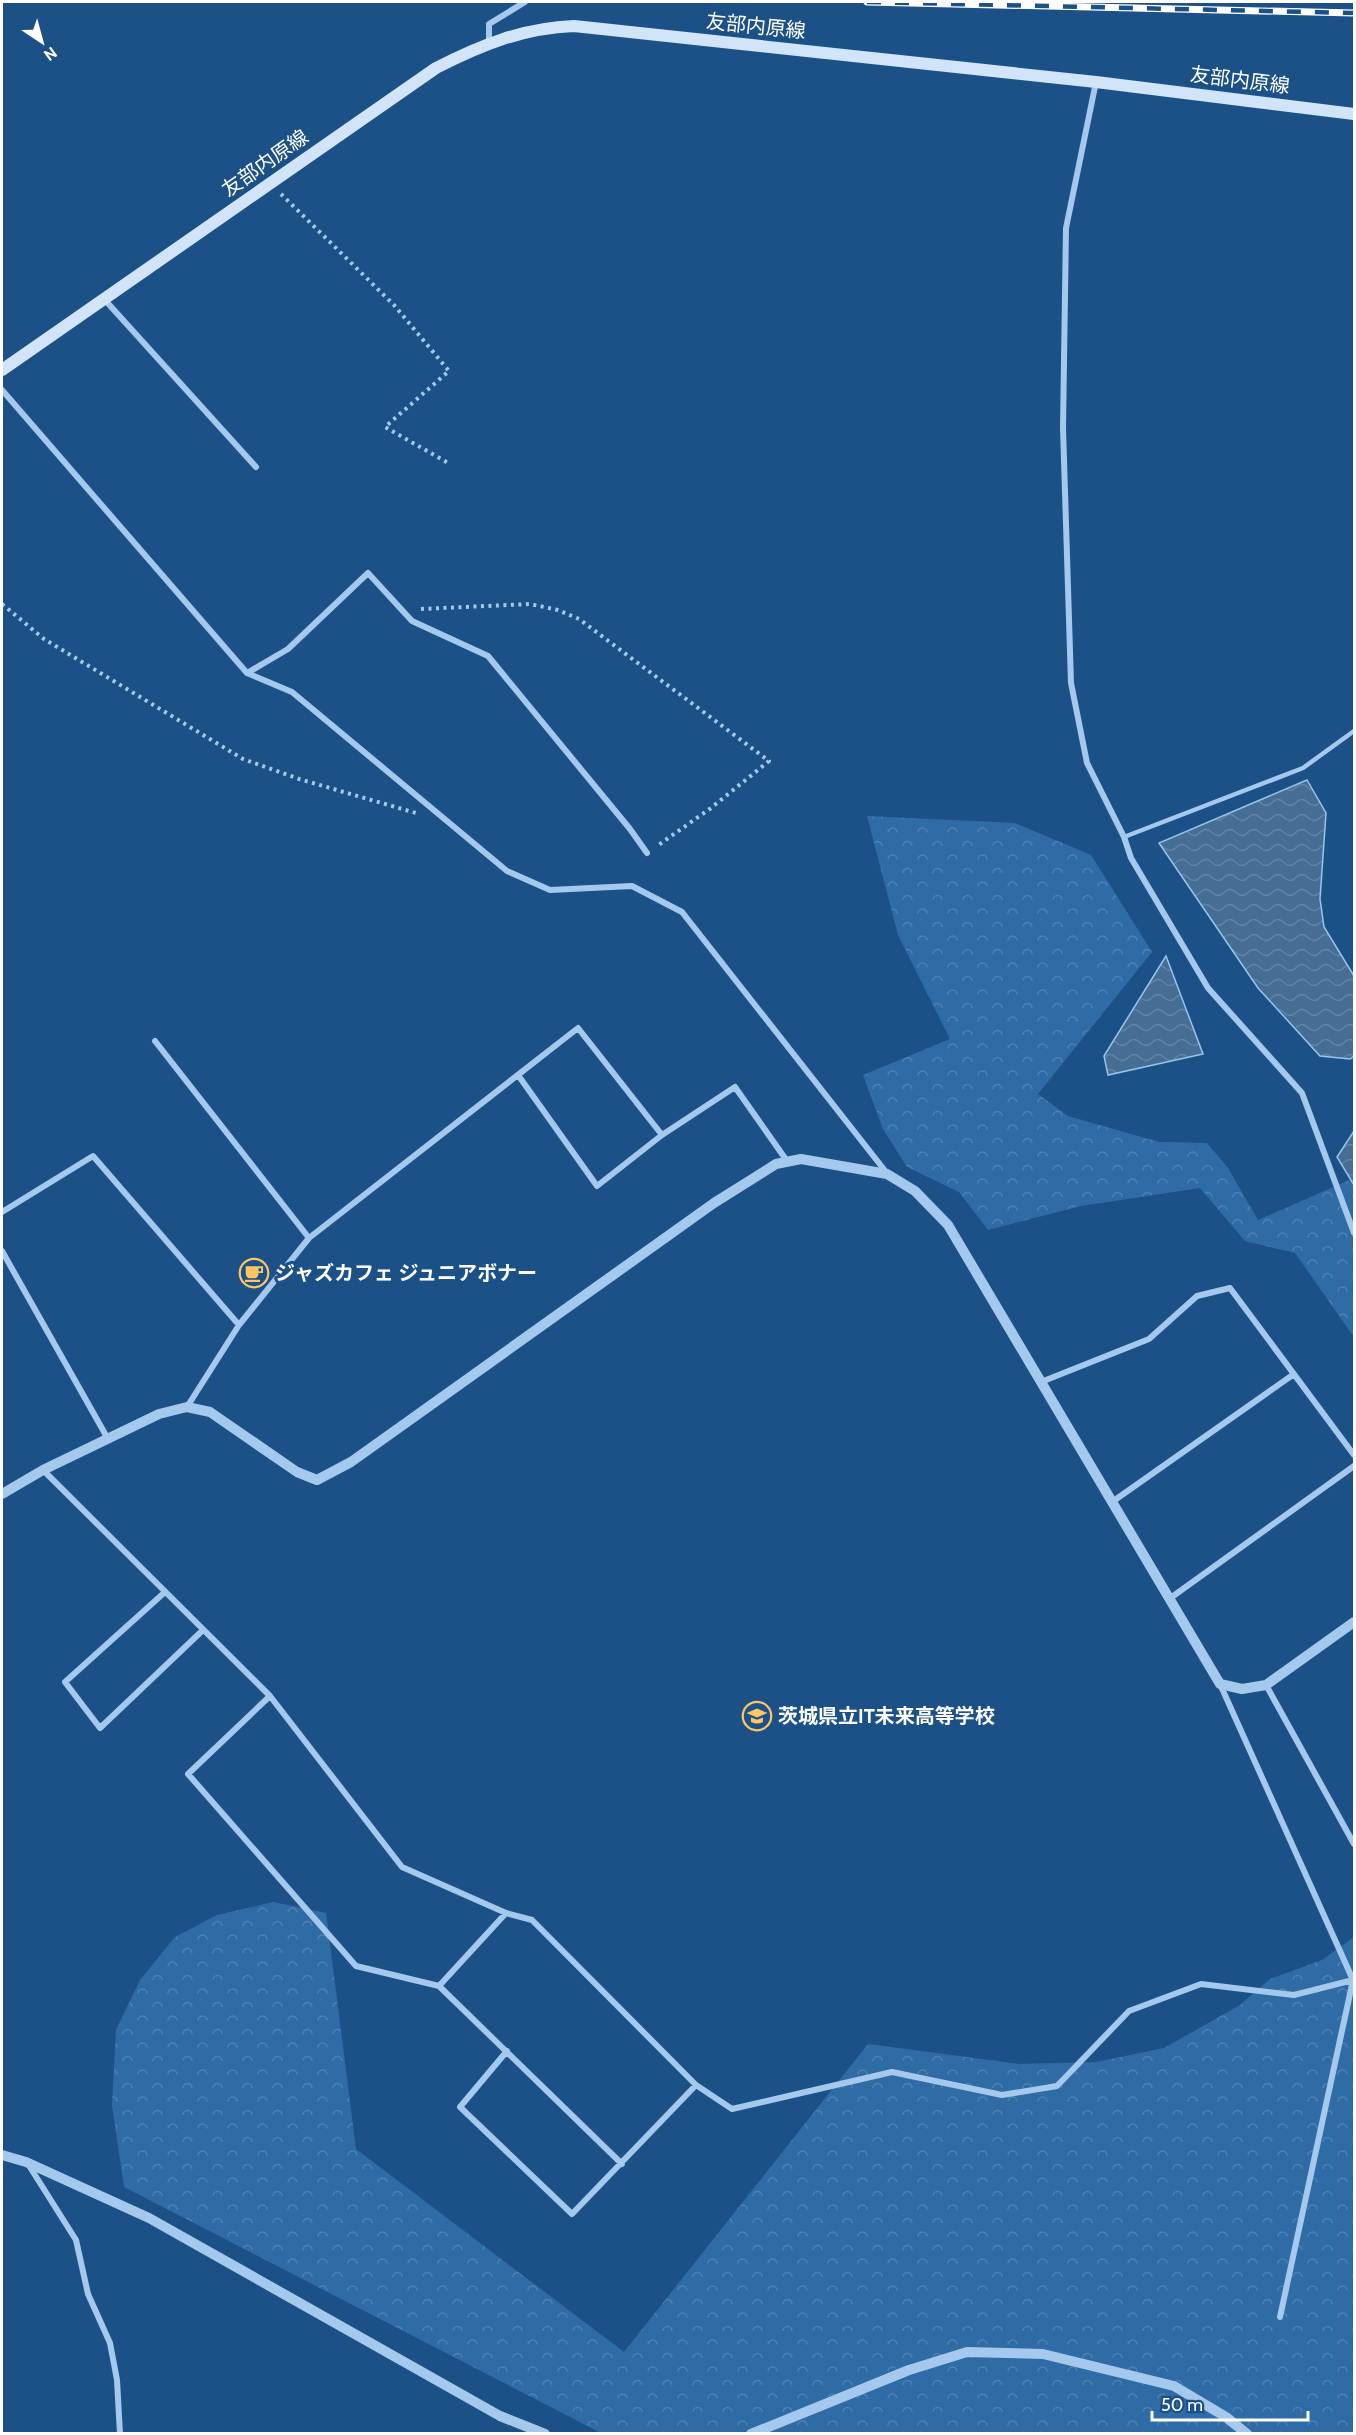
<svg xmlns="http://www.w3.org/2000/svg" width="1356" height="2435" font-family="Cabin,'Noto Sans JP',sans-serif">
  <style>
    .forest { fill: url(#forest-crowns) }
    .water { fill: url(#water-waves); stroke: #98c5ed; stroke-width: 1.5 }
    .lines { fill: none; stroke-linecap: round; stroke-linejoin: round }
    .path { stroke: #a5c9ec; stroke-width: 4; stroke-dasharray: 3 4.5; stroke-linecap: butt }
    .service { stroke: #a5c9ec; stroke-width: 4.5 }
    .minor { stroke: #a5c9ec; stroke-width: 6 }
    .tertiary { stroke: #a5c9ec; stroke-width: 10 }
    .secondary { stroke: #d1e4f9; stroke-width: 12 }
    .rail-casing { stroke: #fff; stroke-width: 7 }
    .rail { stroke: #1c5187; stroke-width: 4.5; stroke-dasharray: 14; stroke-linecap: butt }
    .labels { text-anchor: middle; stroke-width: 6; stroke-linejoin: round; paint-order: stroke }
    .street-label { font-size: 20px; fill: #fff; stroke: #1c5187 }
    .poi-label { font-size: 20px; font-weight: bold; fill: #fff; stroke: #1c5187; text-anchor: start }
  </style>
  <defs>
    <pattern id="forest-crowns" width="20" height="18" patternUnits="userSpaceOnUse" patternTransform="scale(1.5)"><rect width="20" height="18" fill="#2f6ca5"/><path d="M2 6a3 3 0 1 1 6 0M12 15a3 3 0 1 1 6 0" fill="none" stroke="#4e82b2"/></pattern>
    <pattern id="water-waves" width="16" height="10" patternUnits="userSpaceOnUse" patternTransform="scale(1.5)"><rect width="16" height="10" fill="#466d94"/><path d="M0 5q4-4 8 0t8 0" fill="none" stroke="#6283a4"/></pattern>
  </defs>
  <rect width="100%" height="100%" fill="#1c5187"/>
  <path class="forest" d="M867 816 1015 823 1091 855 1152 952 1038 1094 1068 1116 1159 1142 1207 1143 1228 1168 1258 1220 1354 1178V1337L1295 1253 1245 1241 1200 1188 1081 1206 988 1230 959 1192 907 1167 883 1129 863 1075 950 1039 898 935Z
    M273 1902 326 1913 356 2149 624 2352 868 2044 1019 2064 1096 2062 1164 2048 1240 2005 1270 1979 1322 1960 1354 1937V2433H601L124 2187 112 2105 116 2030 140 1980 175 1937 217 1915Z"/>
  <path class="water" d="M1307 780 1326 813 1320 899 1324 927 1354 976V1056L1350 1059 1320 1056 1258 988 1159 843Z
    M1166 956 1203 1054 1108 1075 1104 1056Z
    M1354 1131V1185L1337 1157Z"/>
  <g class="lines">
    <path class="path" d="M281 194 394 305 449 371 385 427 450 464
      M2 604 44 639 243 759 299 779 416 813
      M421 609 530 604 558 610 579 619 769 761 711 808 657 846"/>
    <path class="service" d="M1124 837 1303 768 1354 731"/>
    <path class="minor" d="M489 42V24L525 2
      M1096 82 1066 228 1063 428 1071 683 1087 763 1124 837 1131 858 1208 988 1302 1093 1354 1233
      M104 299 256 467
      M2 390 247 673 292 692 507 871 550 890 632 886 682 912 886 1172
      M247 673 288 649 368 573 412 621 488 656 630 829 647 853
      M155 1041 309 1238
      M518 1075 597 1186 662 1135 735 1087 787 1161
      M2 1212 93 1156 239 1325
      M2 1251 108 1439
      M1041 1382 1149 1339 1197 1296 1230 1288 1354 1455
      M187 1407 239 1325 309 1238 578 1028 662 1135
      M43 1470 270 1696 402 1867 506 1913 532 1920 696 2085 732 2109 892 2072 1002 2095 1057 2086 1129 2011 1201 1984 1294 1995 1353 1980
      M1112 1502 1294 1374
      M165 1592 65 1682 100 1728 203 1630
      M1169 1599 1354 1466
      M1220 1684 1353 1980 1280 2317
      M1266 1685 1354 1844
      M270 1696 188 1774 356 1966 439 1986 622 2164
      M439 1986 506 1913
      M507 2051 460 2107 572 2214 696 2085
      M28 2164 76 2240 88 2294 110 2343 117 2380 120 2434"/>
    <path class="tertiary" d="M2 1494 43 1470 159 1414 187 1407 210 1412 297 1472 317 1480 351 1462 714 1203 776 1164 801 1159 887 1174 915 1191 948 1225 1220 1684 1242 1689 1266 1685 1354 1622
      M2 2155 26 2162 149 2218 500 2416 545 2434
      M751 2434 909 2370 967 2352 1043 2354 1174 2386 1226 2417 1247 2434"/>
    <path class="secondary" d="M2 370 436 68C481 45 523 28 574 26L1096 82 1354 114"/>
    <g class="rail-casing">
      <path id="rail" d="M867 2 1354 13"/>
    </g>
    <use href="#rail" class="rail"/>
  </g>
  <defs>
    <g id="cafe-ring" transform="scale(1.5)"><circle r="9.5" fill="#1c5187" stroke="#fcc662" stroke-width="1.5"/><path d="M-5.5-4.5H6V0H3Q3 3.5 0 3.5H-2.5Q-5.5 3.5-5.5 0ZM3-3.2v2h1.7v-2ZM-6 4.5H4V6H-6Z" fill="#fcc662"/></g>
    <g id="school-ring" transform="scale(1.5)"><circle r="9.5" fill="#1c5187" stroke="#fcc662" stroke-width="1.5"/><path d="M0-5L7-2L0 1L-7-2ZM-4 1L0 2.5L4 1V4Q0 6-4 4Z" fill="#fcc662"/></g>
  </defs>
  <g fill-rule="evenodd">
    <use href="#cafe-ring" x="254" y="1273"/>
    <use href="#school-ring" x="757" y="1716"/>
  </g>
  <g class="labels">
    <g class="street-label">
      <text transform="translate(756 26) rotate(6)" y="7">友部内原線</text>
      <text transform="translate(1240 80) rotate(7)" y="7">友部内原線</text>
      <text transform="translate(265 163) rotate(-35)" y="7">友部内原線</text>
    </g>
    <g class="poi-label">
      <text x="275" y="1280">ジャズカフェ ジュニアボナー</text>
      <text x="778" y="1723">茨城県立IT未来高等学校</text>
    </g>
  </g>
  <rect width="1356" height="2435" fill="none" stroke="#ffffff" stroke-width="6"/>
  <g transform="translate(42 42) rotate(144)" stroke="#1c5187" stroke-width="4.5" paint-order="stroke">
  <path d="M0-4.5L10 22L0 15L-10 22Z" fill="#ffffff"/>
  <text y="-9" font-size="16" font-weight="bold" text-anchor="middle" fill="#ffffff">N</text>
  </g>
  <path d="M1152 2411v9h156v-9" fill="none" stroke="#ffffff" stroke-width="3"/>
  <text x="1161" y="2411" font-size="18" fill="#ffffff" stroke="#1c5187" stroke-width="4.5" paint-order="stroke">50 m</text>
</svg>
